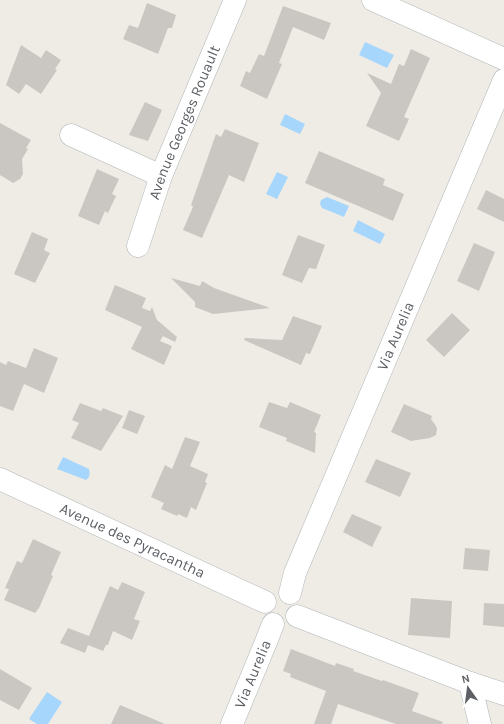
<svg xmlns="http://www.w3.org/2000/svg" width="504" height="724" font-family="Karla,sans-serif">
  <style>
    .water { fill: #a7d6fc }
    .building { fill: #cac7c2 }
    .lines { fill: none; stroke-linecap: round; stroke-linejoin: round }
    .minor-casing { stroke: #b2b5b9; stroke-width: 23 }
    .minor { stroke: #fff; stroke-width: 22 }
    .labels { text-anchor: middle; stroke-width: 3.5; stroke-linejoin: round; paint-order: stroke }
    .street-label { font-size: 15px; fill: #5c6065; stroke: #fff }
  </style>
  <rect width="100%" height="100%" fill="#eeece5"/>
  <path class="water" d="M365 42 394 55 387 68 359 55Z
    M285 114 305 124 300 134 280 125Z
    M277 172 288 177 277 199 266 194Z
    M327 197 349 206 344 217 322 208 320 204 321 200Z
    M358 220 385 234 380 244 353 231Z
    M63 457 89 469C90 474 90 477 86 480L57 469Z
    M47 692 62 702 48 724H37L29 719Z"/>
  <path class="building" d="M147 3 176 15 172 28H168L158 54 123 39 129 25 138 28Z
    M283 6 331 23 324 40 293 27 279 63 282 64 267 99 240 86 246 71 250 73 259 54 264 56Z
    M21 45 41 58 46 50 61 60 55 69 57 70 41 94 26 84 19 94 6 85Z
    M411 49 430 58 404 117 409 119 399 141 366 126 381 93 367 73 391 84 399 64 404 66Z
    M145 102 162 110 148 141 129 135Z
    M0 123 31 140 26 148 28 149 22 159 23 174 20 179 13 183 0 175Z
    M225 129 259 143 244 182 229 175 202 238 183 230 193 207 191 205 216 134 221 137Z
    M319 151 385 179 383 185 404 194 393 221 305 183Z
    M97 169 119 179 112 194 116 196 108 213 105 211 99 225 78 216Z
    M486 190 504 199V222L477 209Z
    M32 232 48 239 44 250 50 253 35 283 14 274Z
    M298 235 325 245 316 269 309 268 302 283 282 275Z
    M474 243 495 252 479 291 457 281Z
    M171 278 200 286 202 281 214 288 270 308 213 314 195 307V302Z
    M115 285 146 298 142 308 150 311 152 307 157 320 177 337 175 342 163 336 160 341 172 346 164 365 131 349 142 327 105 310Z
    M452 313 470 330 444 357 426 340Z
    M293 316 322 326 310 354 306 353 301 365 244 340 245 338 282 340Z
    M34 348 58 358 44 393 24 384 13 411 0 406V362L6 365 8 361 26 368Z
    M269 402 287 408 290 402 321 415 314 432 316 433 315 453 286 441 287 438 259 427Z
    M80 403 101 411 103 408 123 416 101 451 71 438 79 423 72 420Z
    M404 404 432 416 431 419 436 426 437 429 436 435 430 438 411 441 391 432Z
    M129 410 145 416 137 434 122 428Z
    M185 437 200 442 190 466 208 474 205 482 207 483 196 510 191 507 187 518 178 514 177 516 161 509 164 503 151 497 165 465 172 469Z
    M376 459 411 473 400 497 365 482Z
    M352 514 382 527 372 547 343 532Z
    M33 539 61 552 51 575 53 576 39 608 35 613 4 600 9 589 5 588 17 561 22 563Z
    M465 548 490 550 488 571 463 569Z
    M122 582 145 592 134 619 140 621 132 640 113 631 108 645H106L103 651 88 645 85 653 60 643 68 628 89 636 110 586 118 590Z
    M411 598 452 601 450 638 408 635Z
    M484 603 504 604V627L483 625Z
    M291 649 335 666 336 663 354 669 353 671 382 681 383 680 419 693 412 711 443 722 442 724H396L338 704 331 724H314L326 691 290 677 291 674 283 671Z
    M0 669 32 688 19 710 0 700Z
    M120 705 165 724H111Z"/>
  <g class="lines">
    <g class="minor-casing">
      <g id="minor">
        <path d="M373 0 504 59"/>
        <path d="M71 135 161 176"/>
        <path id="s1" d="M138 246 161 176 235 0"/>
        <path id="s2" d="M0 479 265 602"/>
        <path id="s3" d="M290 593 295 573 504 80"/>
        <path d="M297 616 470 683 504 694"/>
        <path d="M470 683 480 724"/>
        <path id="s4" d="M232 724 266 642 273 624"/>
      </g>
    </g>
    <use href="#minor" class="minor"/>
  </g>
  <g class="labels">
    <g class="street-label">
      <text dy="5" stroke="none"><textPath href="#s1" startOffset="132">Avenue Georges Rouault</textPath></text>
      <text dy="5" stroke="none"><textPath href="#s3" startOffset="278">Via Aurelia</textPath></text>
      <text dy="5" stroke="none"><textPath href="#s2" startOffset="146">Avenue des Pyracantha</textPath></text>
      <text dy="5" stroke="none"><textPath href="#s4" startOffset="54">Via Aurelia</textPath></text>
    </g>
  </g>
  <g transform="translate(468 688) rotate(346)" stroke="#ffffff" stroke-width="3" paint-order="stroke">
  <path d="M0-3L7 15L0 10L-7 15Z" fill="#5c6065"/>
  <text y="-6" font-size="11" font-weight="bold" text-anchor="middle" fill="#5c6065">N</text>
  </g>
</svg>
